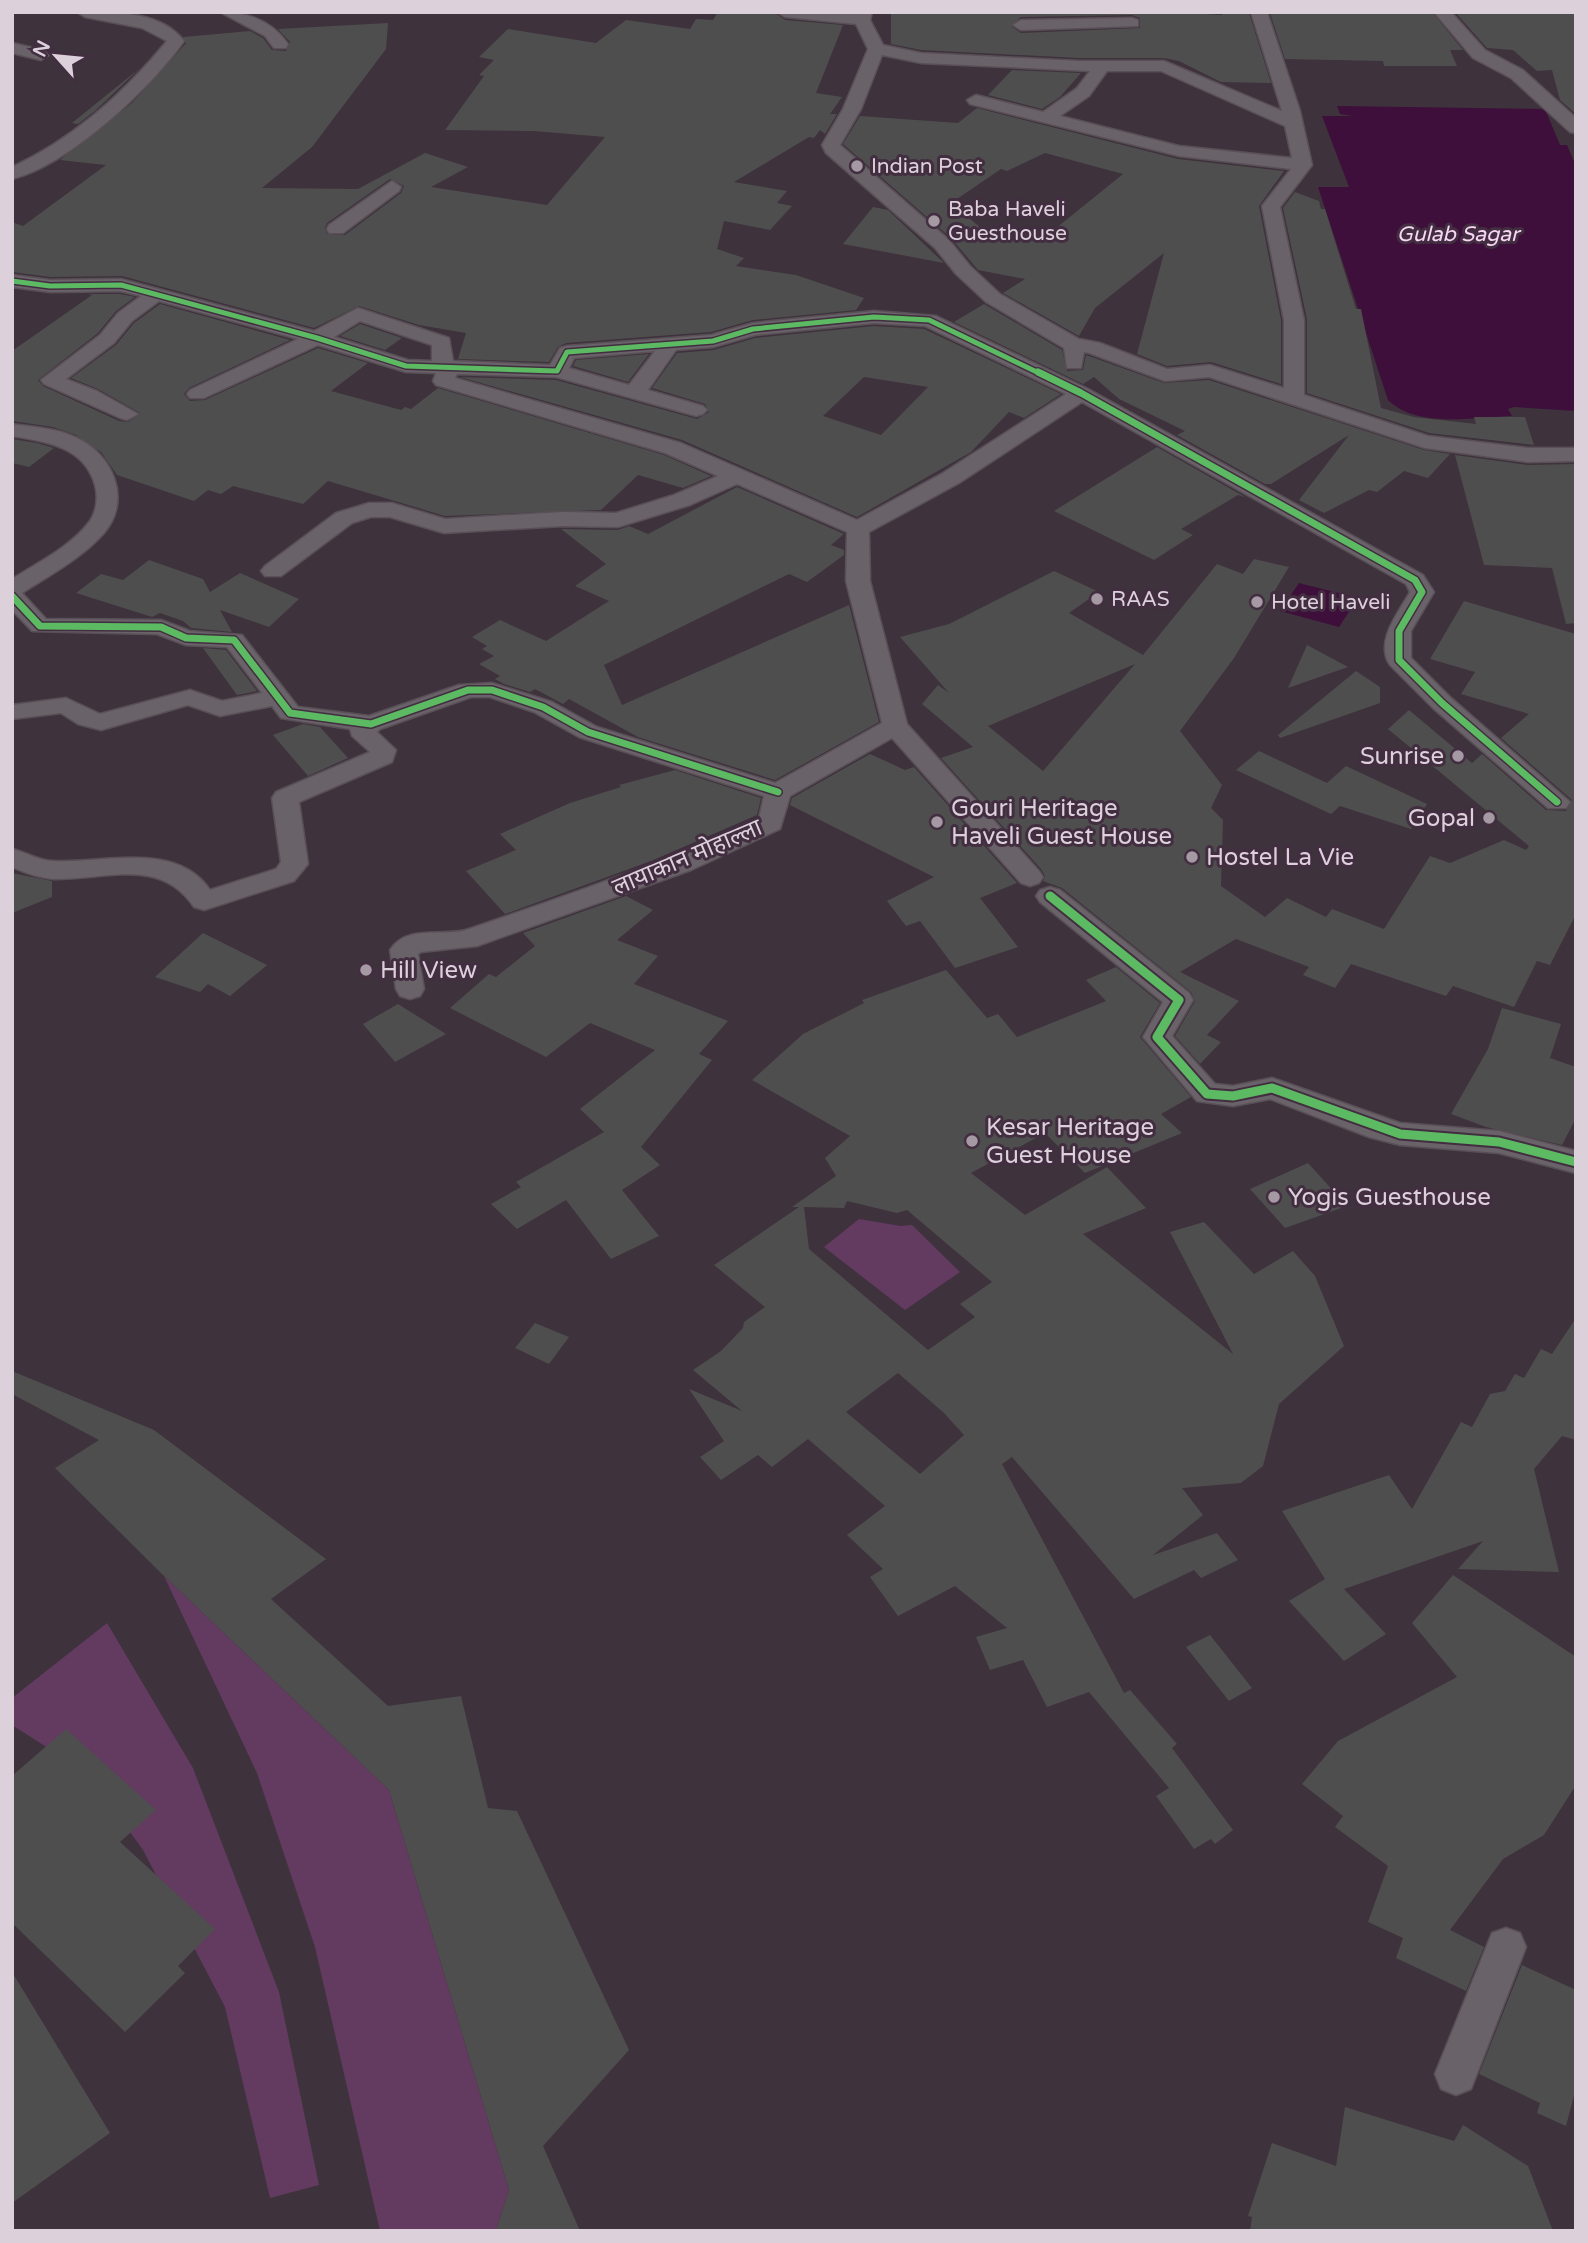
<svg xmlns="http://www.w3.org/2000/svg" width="1588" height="2243" font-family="'Varela Round','Noto Sans Devanagari',sans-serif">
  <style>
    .green { fill: #633a60 }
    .water { fill: #3e0f3b }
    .building { fill: #4f4e4e; fill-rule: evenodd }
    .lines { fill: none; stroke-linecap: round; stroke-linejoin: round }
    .street-casing { stroke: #594f57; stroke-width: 3 }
    .street { fill: #696268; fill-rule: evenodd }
    .cycleway-far2-casing { stroke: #422e40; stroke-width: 8 }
    .cycleway-far1-casing { stroke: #422e40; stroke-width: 10 }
    .cycleway-casing { stroke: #422e40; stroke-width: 13 }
    .cycleway-far2 { stroke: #5cba63; stroke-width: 5 }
    .cycleway-far1 { stroke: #5cba63; stroke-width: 7 }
    .cycleway { stroke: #5cba63; stroke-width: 9 }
    .poi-dot { fill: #a599a3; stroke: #422e40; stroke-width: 2.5 }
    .labels { text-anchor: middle; stroke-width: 6; stroke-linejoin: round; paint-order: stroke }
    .far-poi-label { font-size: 21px; fill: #dcd0db; stroke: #422e40; text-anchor: start }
    .far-water-label { font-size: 21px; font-style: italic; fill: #f8d7f4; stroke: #422e40 }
    .poi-label { font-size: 24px; fill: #dcd0db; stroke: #422e40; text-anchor: start }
    .street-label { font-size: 24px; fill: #dcd0db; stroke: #422e40 }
  </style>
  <rect width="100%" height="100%" fill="#3e323c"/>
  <path class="green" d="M859 1219 901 1226 912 1225 960 1272 905 1310 824 1247Z
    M164 1576 389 1790 509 2190 496 2231H380L315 1947 257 1773Z
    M107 1623 193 1768 279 1992 319 2185 270 2198 225 2007 143 1850 87 1773 12 1725V1698Z"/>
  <path class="water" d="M1337 106 1545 109 1560 145H1567L1576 166V411L1514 407 1508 409 1512 416C1474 417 1418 429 1388 400L1318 187H1349L1322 116H1353L1340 114Z
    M1299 583 1358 598 1339 627 1280 611Z"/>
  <path class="building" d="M718 12 775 13 785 20 843 25 816 93 842 97 830 114H837L825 134 820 130 814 138 809 137 734 182 787 191 777 203 792 206 770 230 724 221 717 249 744 258 736 266 796 275 864 298 856 310 753 320 711 332 566 343 558 347 549 362 458 359 466 333 419 325 359 306 314 328 122 276 50 277 12 272V222L23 226 106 165 60 160 132 103 186 43 183 37 250 31 263 38 272 50 286 51 290 42 278 29 388 23 386 49 312 147 262 188 358 189 425 153 468 167 431 187 547 205 605 137 534 131 445 130 484 76 479 75 494 60 479 57 508 29 596 43 626 20 690 29 696 19 713 20ZM390 179 404 186 401 193 345 235 327 234 325 228 327 223Z
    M891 12H1170L1222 15V13H1249L1271 83 1221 82 1179 61 1164 58H1079L921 50 891 44ZM1132 15 1140 18V28L1021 33 1011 26 1021 17Z
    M1432 12 1463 50H1450L1457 66H1384L1383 61 1285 59 1270 13Z
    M1455 12H1576V114L1560 100 1552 70 1537 71 1513 50 1487 48Z
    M140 68 95 111 78 124 72 123Z
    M1012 70 1081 73 1060 97 1042 109 988 95Z
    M977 108 1178 159 1284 171 1259 206 1281 320V384L1211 362 1167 366 1137 354 1164 253 1095 308 1079 336 1003 293 1025 279 978 270 951 238 843 144 860 116 958 123ZM1045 153 1123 174 1055 229 993 238 951 203 1001 169 1007 171Z
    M1295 192 1319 201 1321 209H1325L1356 309H1361L1381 408 1414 417 1476 424 1474 417H1525L1534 445 1429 433 1307 393V319L1283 208Z
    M873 207 888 210 944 263 843 244Z
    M88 294H120L135 297 116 311 98 333 38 380 43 386 119 421 128 422 140 413 98 389 71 378 116 345 134 323 160 304 290 340 189 388 184 394 190 401 205 400 318 348 368 363 331 391 401 410 405 407 411 409 438 388 664 455 711 476 683 488 638 475 601 510 445 516 328 481 303 504 233 486 221 494 208 490 194 501 117 475 101 452 76 435 53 427 12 421V351L92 295Z
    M984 304 1062 350 1067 371 1083 370 1086 355 1164 383 1209 380 1424 450 1450 454 1428 478 1404 471 1377 492 1369 490 1324 513 1299 500 1349 435 1271 484H1265L1177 435 1185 431 1119 399 1094 377 1083 384 954 322Z
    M360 324 402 338 385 350 340 336Z
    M874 326 924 329 1061 394 1024 418 1009 412 971 452 857 517 682 440 460 377 556 380 697 419 709 412 705 404 652 388 677 353 714 350 755 338ZM864 377 928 387 881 435 823 416Z
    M649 354 628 382 573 366 576 360Z
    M12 439 37 443 54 448 29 467 12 463Z
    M1157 447 1245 497 1238 495 1181 529 1193 535 1154 560 1054 511Z
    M1455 455 1528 465 1576 464V623L1566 624 1552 568 1484 565Z
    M737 487 844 534 831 545 844 550V555L807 582 789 574 604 665 622 705 849 605 879 722 775 780 638 737 569 699 563 704 535 689 530 692 504 684 495 679 500 676 479 664 494 656 482 649 487 646 472 637 500 620 546 641 609 601 575 586 606 564 561 529 618 530 629 526 648 534Z
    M1254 559 1289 567 1234 658 1180 731 1222 785 1211 808 1223 820 1221 886 1265 917 1287 898 1326 917 1332 909 1384 929 1430 856 1450 863 1504 840 1526 850 1529 846 1388 729 1409 710 1472 763 1482 754 1546 810 1566 811 1572 800 1501 738 1529 714 1461 694 1475 672 1430 659 1464 601 1576 634V914L1550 965 1537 961 1514 1007 1453 986 1446 996 1351 964 1335 988 1303 975 1309 967 1236 939 1180 972 1239 1001 1207 1035 1221 1042 1200 1064 1175 1036 1195 1001 1191 992 1062 888 1043 881 1045 876 1041 869 941 758 973 747 922 704 938 685 949 693 900 637 949 624 1054 571 1099 592 1069 613 1143 655 1217 564 1243 574ZM1135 664 1043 771 988 726Z
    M149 560 203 579 210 592 240 573 299 599 269 627 220 610 232 632 191 628 183 621 160 613 152 617 76 593 101 574 123 580Z
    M1307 645 1348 667 1288 688Z
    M203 648 226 650 257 691 237 695Z
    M1356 671 1380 687V703L1280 738 1278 735Z
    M303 724 320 727 348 758 308 776 273 735Z
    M1259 751 1327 783 1346 766 1427 804 1411 829 1340 806 1331 814 1236 770Z
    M870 754 905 770 914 767 1017 883 980 898 1018 947 955 968 920 921 906 926 887 901 934 877 790 805 792 798Z
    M675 770 761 798 757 815 651 861 505 914 466 871 516 850 500 834 570 803 621 787 619 785Z
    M12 873 52 881V897L12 913Z
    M626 896 653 910 617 940 658 956 634 984 728 1021 699 1054 712 1060 641 1147 660 1165 622 1190 659 1236 611 1259 566 1200 517 1229 491 1204 521 1187 516 1182 604 1132 580 1109 655 1050 590 1023 546 1057 450 1008 489 974 496 977 535 946 523 933Z
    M203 933 267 965 230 996 208 984 200 992 155 977Z
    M1116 967 1160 1003 1140 1037 1191 1097 1161 1114 1182 1133 1085 1173 1045 1133 971 1173 1025 1215 1107 1167 1146 1208 1083 1234 1233 1354 1170 1232 1204 1222 1254 1274 1293 1251 1315 1276 1344 1346 1279 1404 1263 1466 1241 1483 1182 1488 1203 1515 1153 1555 1217 1533 1238 1560 1201 1578 1194 1570 1134 1599 1012 1457 1002 1464 1124 1693 1130 1690 1177 1744 1172 1748 1233 1830 1215 1844 1211 1839 1194 1849 1156 1796 1169 1788 1089 1692 1047 1707 1023 1660 990 1670 976 1637 1007 1628 955 1586 898 1616 870 1577 883 1569 847 1535 885 1506 808 1439 772 1467 758 1455 721 1480 700 1457 724 1441 689 1389 742 1411 693 1370 721 1351 743 1328 744 1322 765 1307 714 1265 799 1207H792L836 1176 825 1158 850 1136 752 1080 803 1034 864 1003 862 1000 946 970 987 1018 998 1014 1017 1037 1106 1001 1086 980ZM847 1201 897 1213 907 1210 992 1282 960 1304 975 1317 928 1350 809 1249 804 1207 844 1208ZM898 1373 944 1413 964 1435 920 1474 846 1412Z
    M398 1004 446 1034 395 1062 363 1024Z
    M1502 1008 1561 1024 1550 1058 1576 1067V1118L1562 1145 1486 1127 1451 1114 1488 1049Z
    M1308 1163 1347 1206 1285 1228 1250 1189Z
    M1576 1318V1440L1562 1436 1534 1469 1559 1572 1458 1569 1483 1541 1344 1589 1386 1634 1344 1661 1289 1601 1325 1579 1282 1511 1389 1475 1412 1509 1461 1422 1472 1427 1490 1394 1505 1391 1515 1374 1524 1378 1541 1349 1552 1354Z
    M535 1323 569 1337 549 1364 515 1348Z
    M12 1371 154 1430 326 1559 271 1599 388 1706 461 1696 488 1808 517 1811 629 2050 543 2146 580 2231H496L509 2190 389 1790 164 1576 55 1468 99 1440 12 1394Z
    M1453 1575 1576 1657V1785L1544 1835 1503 1859 1450 1930 1484 1947 1466 1991 1396 1958 1403 1938 1368 1922 1388 1866 1335 1827 1343 1816 1302 1784 1338 1741 1457 1677 1412 1623Z
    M1210 1635 1252 1688 1229 1701 1186 1647Z
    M66 1729 156 1810 120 1842 215 1929 178 1966 185 1973 125 2032 12 1923V1776Z
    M1522 1965 1576 1990V2088L1566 2126 1537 2113 1540 2103 1479 2074Z
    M12 1972 110 2133 12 2203Z
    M1345 2107 1454 2141 1463 2125 1528 2166 1553 2231H1250L1252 2217 1248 2216 1272 2143 1336 2166Z"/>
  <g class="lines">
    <g class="street-casing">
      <path id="street" d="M77 12C111 12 161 10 184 41 151 88 69 165 12 179V167C73 139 125 92 167 41L142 28 85 17Z
        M220 12C248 12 272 21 288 44L286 48H274L265 36Z
        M777 12H872L870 20 883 45 921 53 1079 61H1164L1282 111 1251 12H1267L1300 111 1312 165 1280 207 1304 320V395L1428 436 1528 448H1576V461L1528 462 1425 448 1209 377 1165 381 1089 353 1084 352 1081 368H1067L1064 348 986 302 956 274 935 248 826 153 822 145 843 109 868 49 856 24 785 17ZM882 55 921 63 1090 71 1077 88 1043 112 976 95 967 100 970 104 1179 156 1291 169 1262 206 1284 320V388L1210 365 1167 369 1100 343 1079 339 1000 294 970 266 949 240 840 145 861 109ZM1107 71H1161L1285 126 1292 158 1179 146 1060 116 1089 96Z
        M1434 12H1451L1485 50 1523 70 1576 118V133L1570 132 1511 78 1473 58Z
        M1132 18 1138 20V26L1021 30 1013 25 1021 20Z
        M12 43 47 51 49 55 41 60 12 53Z
        M392 181 401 187 399 191 343 233H329L327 229 329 225Z
        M12 275 50 280 121 279 314 331 358 308 449 338 453 361 550 365 560 348 567 346 711 335 753 323 874 311 936 316 1088 389 1423 575 1434 592 1411 631V658L1451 698 1570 802 1566 808H1548L1433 708 1390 665C1374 642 1399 612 1410 592L1406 584 1082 402 959 483 869 532 870 581 907 724 1039 871 1043 877 1039 883 1030 886 1021 883 892 738 790 796 780 829 691 870 477 946 421 952 418 954 424 989 420 996 410 999 400 996 396 989 390 950C407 923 444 938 469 929 568 895 665 862 759 818L764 796 579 737 534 712 490 697H471L380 729 377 732 396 750 392 762 299 802 308 864 294 881 204 910 194 907C160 856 106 880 54 879 40 878 25 873 12 867V849C26 852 39 861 53 861 103 864 176 840 210 890L276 869 281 862 272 798 276 792 370 752 352 736 350 729 281 718 272 706 220 716 188 705 101 730 78 724 61 713 12 719V705L66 698 100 714 190 690 222 701 262 693 227 647 186 645 157 634 32 631 12 610V579C37 563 72 546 90 521 97 510 98 497 95 485 84 446 46 442 12 436V424C33 427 56 428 75 437 112 453 133 499 104 533 82 558 50 575 22 593L46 619 161 620 190 631 242 635 298 707 369 716 459 685 492 683 552 702 597 727 775 783 882 723 846 581 847 532 737 484 690 505 618 527 562 526 444 533 390 517H371L352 523 281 576H265L261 571 265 566 336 513 369 503H392L445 519 562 512 616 513 674 495 718 476 665 453 436 385 433 381 436 373 406 372 318 345 204 398H190L187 394 190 390 298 339 159 301 132 321 114 343 66 379 97 391 138 414 127 420 120 418 44 384 41 380 100 335 118 313 141 296 120 291 50 292 12 287ZM360 321 432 345V361L408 360 334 337ZM874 323 925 326 1066 394 943 473 857 520 681 443 455 378 457 374 556 377 696 416 703 414 707 410 703 406 648 390 676 350 713 347 755 335ZM655 351 629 385 569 368 574 358Z
        M1050 887 1060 890 1189 993 1193 1000 1172 1036 1215 1084 1233 1086 1272 1078 1400 1123 1499 1131 1576 1151V1173L1499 1153 1400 1145 1369 1137 1270 1099 1233 1106 1197 1101 1143 1037 1163 1002 1040 902 1036 896 1040 890Z
        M1506 1928 1520 1933 1526 1947 1471 2089 1456 2095 1441 2089 1435 2074 1492 1933Z"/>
    </g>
    <use href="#street" class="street"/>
    <g class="cycleway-far2-casing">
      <path id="cycleway-far2" d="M12 281 50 286 121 285 317 338 406 366 557 371 567 352 713 341 753 329 874 317 929 320 1041 374"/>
    </g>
    <g class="cycleway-far1-casing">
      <path id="cycleway-far1" d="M1038 372 1081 393 1415 580 1422 592 1399 631V660L1442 703 1557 802
        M12 596 40 626 161 627 186 638 234 640 290 713 371 724 468 690H492L543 707 588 732 778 792"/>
    </g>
    <g class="cycleway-casing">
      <path id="cycleway" d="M1050 896 1179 1000 1157 1037 1207 1094 1233 1096 1272 1088 1400 1134 1499 1142 1576 1162"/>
    </g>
    <use href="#cycleway-far2" class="cycleway-far2"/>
    <use href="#cycleway-far1" class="cycleway-far1"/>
    <use href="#cycleway" class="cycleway"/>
  </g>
  <g class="poi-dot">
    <circle cx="857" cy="166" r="7"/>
    <circle cx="934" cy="221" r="7"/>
    <circle cx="1097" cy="599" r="7"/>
    <circle cx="1257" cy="602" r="7"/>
    <circle cx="1458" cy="756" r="7"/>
    <circle cx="1489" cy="818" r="7"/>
    <circle cx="937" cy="822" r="7"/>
    <circle cx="1192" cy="857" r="7"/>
    <circle cx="366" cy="970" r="7"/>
    <circle cx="972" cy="1141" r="7"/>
    <circle cx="1274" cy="1197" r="7"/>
  </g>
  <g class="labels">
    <g class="far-poi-label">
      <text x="871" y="173">Indian Post</text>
      <text x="948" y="216">Baba Haveli<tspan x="948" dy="24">Guesthouse</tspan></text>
      <text x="1111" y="606">RAAS</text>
      <text x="1271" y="609">Hotel Haveli</text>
    </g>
    <g class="far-water-label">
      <text x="1458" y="241">Gulab Sagar</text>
    </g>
    <g class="poi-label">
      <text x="1444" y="764" text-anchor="end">Sunrise</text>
      <text x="951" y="816">Gouri Heritage<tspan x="951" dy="28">Haveli Guest House</tspan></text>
      <text x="1475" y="826" text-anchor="end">Gopal</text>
      <text x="1206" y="865">Hostel La Vie</text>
      <text x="380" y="978">Hill View</text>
      <text x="986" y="1135">Kesar Heritage<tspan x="986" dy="28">Guest House</tspan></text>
      <text x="1288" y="1205">Yogis Guesthouse</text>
    </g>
    <g class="street-label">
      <text transform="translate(687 857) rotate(-23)" y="8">लायाकान मोहाल्ला</text>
    </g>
  </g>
  <rect width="1588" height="2243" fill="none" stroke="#dcd0db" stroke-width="28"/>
  <g transform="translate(56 56) rotate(297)" stroke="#422e40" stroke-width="5" paint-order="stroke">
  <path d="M0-5L12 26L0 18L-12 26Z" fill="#dcd0db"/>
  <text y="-10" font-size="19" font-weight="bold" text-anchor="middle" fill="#dcd0db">N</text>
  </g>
</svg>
